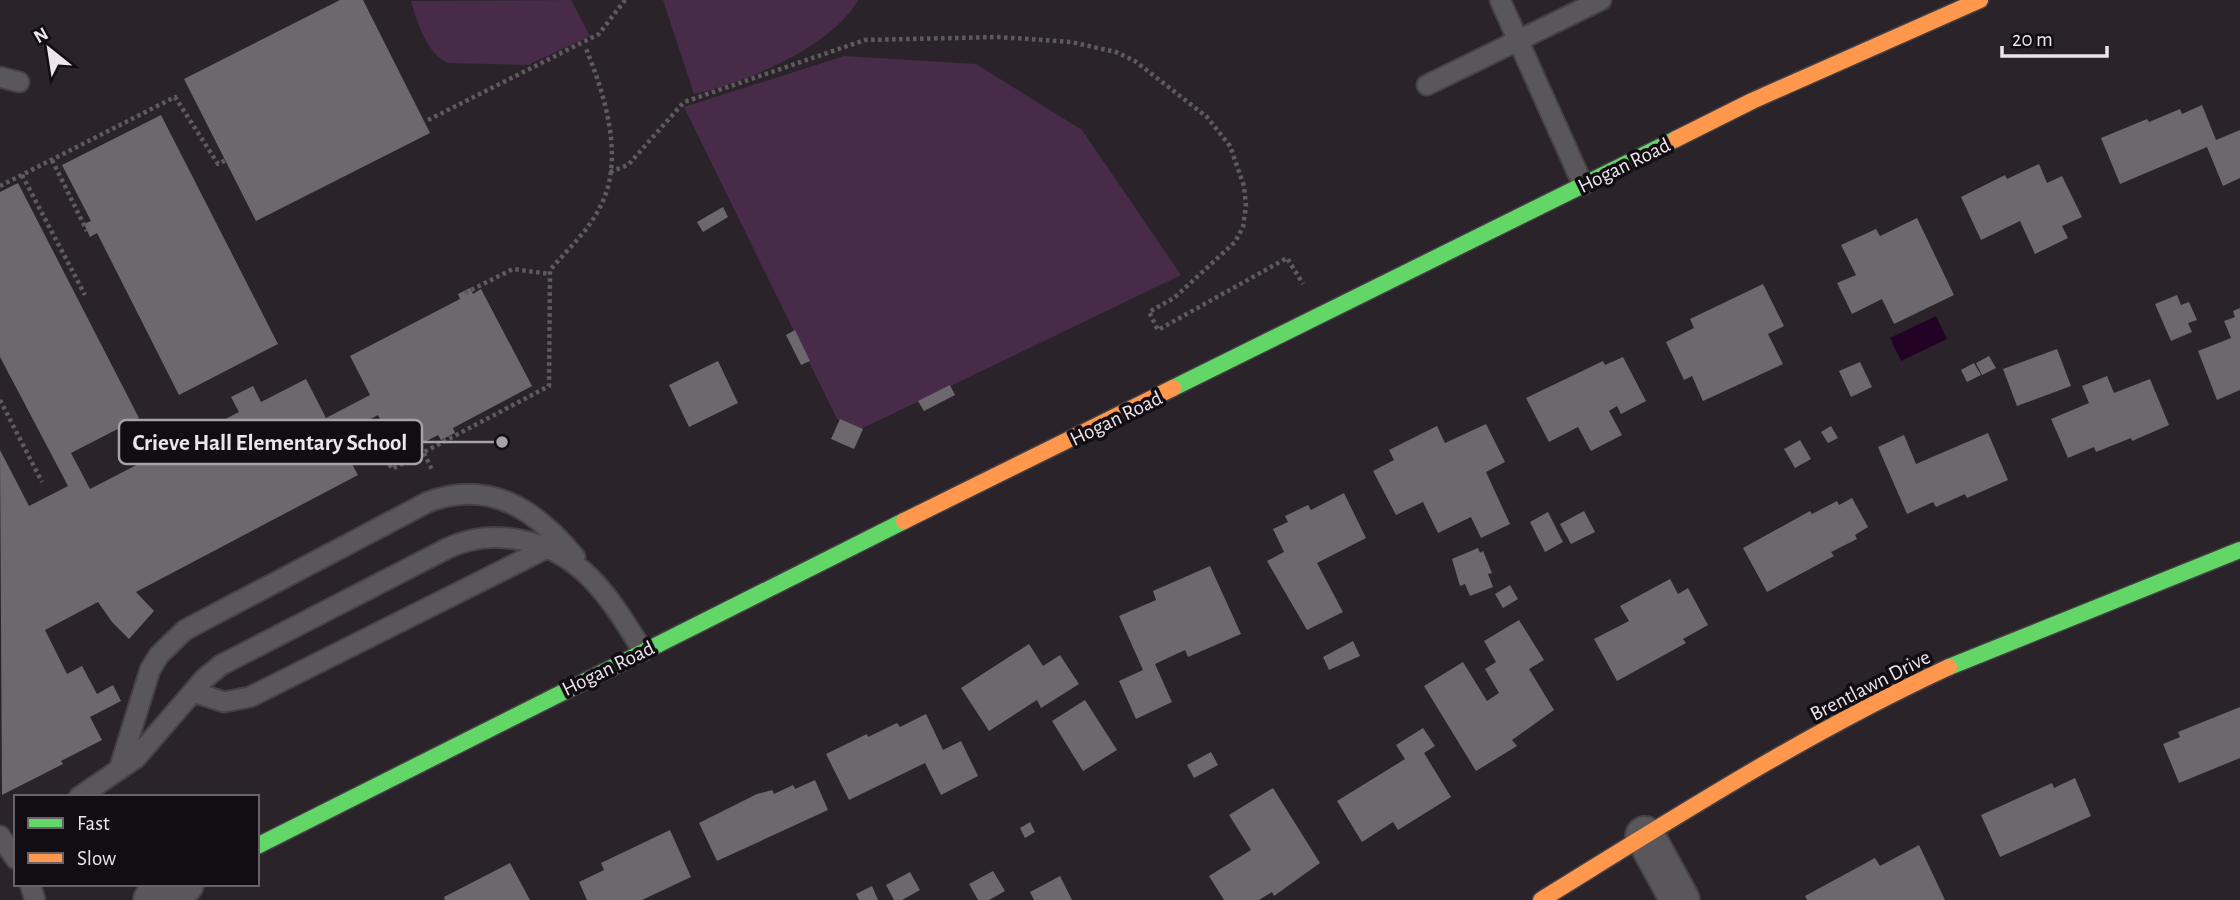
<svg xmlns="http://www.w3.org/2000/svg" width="2240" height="900" font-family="'Alegreya Sans',sans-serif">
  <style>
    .green { fill: #472b49 }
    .water { fill: #220325 }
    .building { fill: #6d686e }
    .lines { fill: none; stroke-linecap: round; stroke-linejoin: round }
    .lane-casing { stroke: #464146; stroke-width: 23 }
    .street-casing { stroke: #464146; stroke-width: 42 }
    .fast-casing { stroke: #464146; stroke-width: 19 }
    .slow-casing { stroke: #464146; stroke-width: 19 }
    .path { stroke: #5e5a5e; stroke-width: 4.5; stroke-dasharray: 3.5 3.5; stroke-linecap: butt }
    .lane { stroke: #5a575a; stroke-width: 19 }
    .street { stroke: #5a575a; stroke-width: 38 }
    .fast { stroke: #63d668; stroke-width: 16 }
    .slow { stroke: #ff974d; stroke-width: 16 }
    .labels { text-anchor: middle; stroke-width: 7; stroke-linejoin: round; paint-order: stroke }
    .street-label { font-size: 21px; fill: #ece5ec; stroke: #120d12 }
    .leader { fill: none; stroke: #a8a1a8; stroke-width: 2.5 }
    .callout-dot { fill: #a8a1a8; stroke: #120d12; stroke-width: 2.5 }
    .callout { fill: #120d12; stroke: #a8a1a8; stroke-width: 2.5 }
    .callout-label { font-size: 23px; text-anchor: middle; font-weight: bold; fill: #ece5ec }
  </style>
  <rect width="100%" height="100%" fill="#2a242a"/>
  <path class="green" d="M571 0 590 36 528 65 449 63C427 55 417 22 411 1Z
    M663 0H858C832 47 745 83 694 94Z
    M844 56 976 64 1082 130 1181 275 861 429 837 419 684 107Z"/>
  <path class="water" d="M1936 316 1947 339 1901 361 1890 338Z"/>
  <path class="building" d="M340 0H363L430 133 256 221 184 79Z
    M2202 105 2216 140 2240 130V178L2223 186 2207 147 2120 184 2101 138 2147 119 2149 122 2180 109 2182 114Z
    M161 115 278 344 179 395 97 233 90 237 84 224 91 221 62 165Z
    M2039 164 2047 183 2062 176 2082 217 2062 226 2068 238 2035 254 2020 221 1981 240 1961 197 2005 175 2007 179Z
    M18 183 139 418 71 453 90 489 239 412 231 397 253 386 261 402 306 379 326 418 370 395 350 356 460 299 458 294 470 288 473 294 481 289 532 386 453 428 455 433 441 440 438 435 399 456 378 415 337 437 358 475 136 592 154 611 129 639 112 622 98 602 45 630 67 674 82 666 97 694 113 685 121 701 90 717 102 740 61 761 63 764 2 795 0 450 29 506 68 486 0 357V192Z
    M723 207 728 217 703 232 697 222Z
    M1917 218 1954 295 1894 324 1882 299 1852 314 1837 283 1856 275 1841 245 1876 229 1880 236Z
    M1763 284 1784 326 1768 334 1783 364 1703 401 1692 376 1684 380 1666 342 1694 328 1690 319Z
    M2177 295 2181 305 2189 302 2197 320 2188 323 2192 332 2171 341 2155 304Z
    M2240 308V390L2217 400 2198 351 2231 338 2224 321 2235 317 2233 311Z
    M795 330 810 361 801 365 786 335Z
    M2057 349 2071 386 2017 406 2003 369Z
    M1989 356 1996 368 1982 375 1976 363Z
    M1623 357 1646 401 1621 414 1617 406 1609 411 1622 435 1591 451 1578 427 1549 442 1526 398 1603 361 1605 365Z
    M718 361 738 403 689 427 669 385Z
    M1860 362 1872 387 1851 397 1839 371Z
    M1974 363 1981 375 1967 382 1961 370Z
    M2107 376 2114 393 2150 379 2169 425 2132 441 2131 438 2096 452 2094 447 2068 458 2051 419 2089 403 2082 386Z
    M950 385 955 395 924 411 918 401Z
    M840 419 863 429 854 449 831 439Z
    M1486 424 1505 462 1486 472 1510 524 1481 538 1471 517 1438 533 1423 502 1396 515 1373 471 1394 460 1389 450 1437 426 1445 443Z
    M1831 426 1838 438 1828 443 1821 432Z
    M1988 433 2008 480 1967 498 1965 494 1936 507 1933 502 1907 514 1878 447 1904 435 1916 464Z
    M1800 440 1811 459 1795 468 1784 449Z
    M1344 493 1366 538 1317 563 1343 612 1307 630 1267 561 1284 552 1273 529 1288 522 1285 516 1308 505 1311 510Z
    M1852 498 1868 527 1855 535 1857 539 1831 552 1834 556 1767 592 1743 548 1810 511 1812 514 1837 501 1839 505Z
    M1584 511 1595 532 1571 544 1560 524Z
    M1548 512 1563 542 1545 552 1530 522Z
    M1478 548 1480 553 1483 551 1492 573 1488 574 1493 587 1470 596 1465 584 1460 586 1452 559Z
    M1210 566 1241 634 1188 657 1185 650 1155 664 1172 702 1136 719 1119 681 1143 670 1119 616 1156 600 1153 591Z
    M1670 579 1678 594 1688 588 1708 625 1683 639 1686 643 1617 681 1594 639 1629 621 1620 606Z
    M1510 585 1518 599 1503 608 1495 594Z
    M1519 620 1544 660 1529 669 1554 710 1512 740 1517 746 1476 771 1424 686 1463 662 1487 701 1499 693 1485 669 1496 662 1484 641Z
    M1353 641 1360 656 1329 670 1323 657Z
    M1029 644 1043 666 1060 655 1079 684 1041 708 1037 700 989 731 961 688Z
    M1085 700 1117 750 1083 771 1052 721Z
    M2240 707V758L2179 783 2163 744 2180 737 2178 732Z
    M926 714 943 750 961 741 978 776 941 795 925 763 849 800 826 754 867 734 868 737 897 723 900 727Z
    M1423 728 1435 746 1424 753 1451 797 1398 830 1393 822 1362 842 1337 801 1405 759 1396 745Z
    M1211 752 1218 765 1194 778 1187 765Z
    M2075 778 2091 816 2000 857 1981 815 2052 783 2054 788Z
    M815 780 828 810 717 861 699 823 757 794 772 790 774 794 793 785 795 789Z
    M1273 788 1320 863 1274 896 1272 892 1259 900H1224L1209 876 1251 850 1229 815Z
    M1030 822 1035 832 1025 838 1020 828Z
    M670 830 691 877 642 900H587L579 882 604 870 601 863Z
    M1919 845 1945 900H1807L1805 896 1875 858 1880 866Z
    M510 863 530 900H445L444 897Z
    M993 871 1005 891 989 900H978L969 884Z
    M910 872 920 890 902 900H894L886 885Z
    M1060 876 1072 900H1034L1030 892Z
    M872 886 878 900H859L856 894Z"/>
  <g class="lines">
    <g class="lane-casing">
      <path id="lane" d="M1500 0 1583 185
        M0 77 19 82
        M1427 85 1601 0
        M193 692 224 702 250 697 549 547
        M119 770 150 670 159 655 185 630 428 502C491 479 536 510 575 557
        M79 797 136 758 204 679 221 665 448 548C473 537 494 535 521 540 583 552 612 601 643 651
        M0 836 16 859
        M30 884 35 900"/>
    </g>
    <g class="street-casing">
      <path id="street" d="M1645 836 1680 900
        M153 900 184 884"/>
    </g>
    <g class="fast-casing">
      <path id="fast" d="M1173 388 1676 139
        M1949 667 2240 550
        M257 846 904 521"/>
    </g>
    <g class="slow-casing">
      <path id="slow" d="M1676 139 1752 101 1980 0
        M904 521 1173 388
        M1541 900C1674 818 1806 733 1949 667"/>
    </g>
    <path class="path" d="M428 120 599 34 625 0
      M52 160 87 231
      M610 172 628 165 684 102 865 40 998 37 1071 42 1116 52 1135 61 1207 117 1230 146 1244 186 1246 206 1243 227 1235 242 1174 298 1149 312 1158 330 1287 258 1303 284
      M22 175 85 295
      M0 186 175 97 218 164 226 160
      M465 293 513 269 550 274
      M0 400 42 482
      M367 421 392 469 549 386 550 270C567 250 589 230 600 207 626 158 604 93 585 46
      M424 453 433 472"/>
    <use href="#lane" class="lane"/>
    <use href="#street" class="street"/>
    <use href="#fast" class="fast"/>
    <use href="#slow" class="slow"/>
  </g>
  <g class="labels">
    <g class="street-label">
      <text transform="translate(1624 165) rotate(-26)" y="7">Hogan Road</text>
      <text transform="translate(1116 418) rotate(-26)" y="7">Hogan Road</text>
      <text transform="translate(608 668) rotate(-26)" y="7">Hogan Road</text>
      <text transform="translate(1870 685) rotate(-27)" y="7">Brentlawn Drive</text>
    </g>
  </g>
  <path class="leader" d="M502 442L422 442"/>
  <circle class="callout-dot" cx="502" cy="442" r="7"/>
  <rect class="callout" x="119" y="420" width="303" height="44" rx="7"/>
  <g class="callout-label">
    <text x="270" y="450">Crieve Hall Elementary School</text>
  </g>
  <rect x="14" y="795" width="245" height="91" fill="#120d12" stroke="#696369" stroke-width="2"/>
  <rect x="28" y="818" width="35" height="10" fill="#63d668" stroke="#696369" stroke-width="2"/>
  <text x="77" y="830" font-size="21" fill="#ece5ec">Fast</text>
  <rect x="28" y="853" width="35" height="10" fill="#ff974d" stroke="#696369" stroke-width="2"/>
  <text x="77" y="865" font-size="21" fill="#ece5ec">Slow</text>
  <g transform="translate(49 49) rotate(330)" stroke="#120d12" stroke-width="5" paint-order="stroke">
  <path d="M0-5L12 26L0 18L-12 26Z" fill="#ece5ec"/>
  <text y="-10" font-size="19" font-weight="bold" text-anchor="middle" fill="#ece5ec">N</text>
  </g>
  <path d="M2002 46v10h105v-10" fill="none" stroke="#ece5ec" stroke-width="3.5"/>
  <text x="2012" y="46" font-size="21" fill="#ece5ec" stroke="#120d12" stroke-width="5" paint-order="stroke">20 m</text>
</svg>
